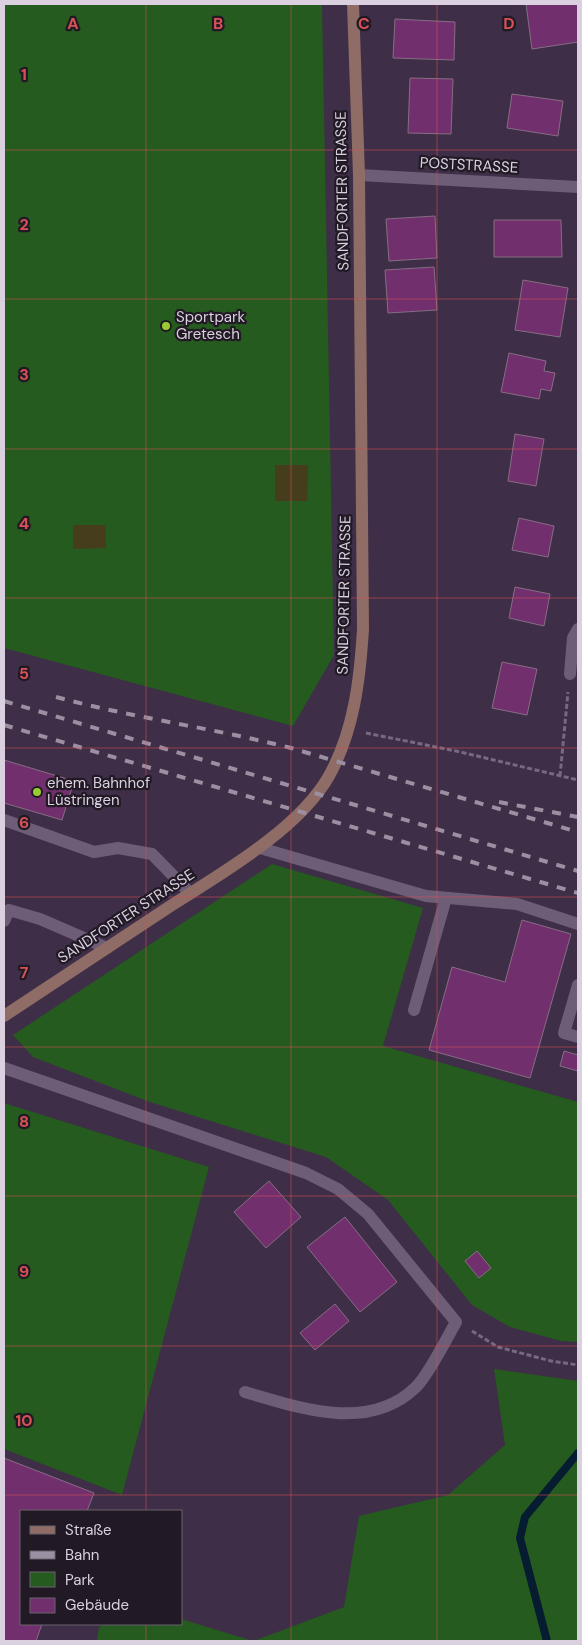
<svg xmlns="http://www.w3.org/2000/svg" width="582" height="1645" font-family="'DM Sans',sans-serif">
  <style>
    .green { fill: #255b1f }
    .sand { fill: #463d1d }
    .lines { fill: none; stroke-linecap: round; stroke-linejoin: round }
    .stream { stroke: #061d31; stroke-width: 8 }
    .building { fill: #71306d; stroke: #876d84 }
    .path { stroke: #77697f; stroke-width: 3; stroke-dasharray: 5 2.5; stroke-linecap: butt }
    .lane { stroke: #6e5d77; stroke-width: 12 }
    .street { stroke: #6e5d77; stroke-width: 12 }
    .secondary { stroke: #8f6c65; stroke-width: 12 }
    .rail { stroke: #9b8fa2; stroke-width: 4; stroke-dasharray: 9 9; stroke-linecap: butt }
    .grid { fill: none; stroke: #d75256; stroke-width: 1; stroke-opacity: 0.55 }
    .poi-dot { fill: #9bcb32; stroke: #211a25; stroke-width: 2 }
    .labels { text-anchor: middle; stroke-width: 4.5; stroke-linejoin: round; paint-order: stroke }
    .street-label { font-size: 15px; fill: #dad0df; stroke: #211a25 }
    .poi-label { font-size: 15px; fill: #dad0df; stroke: #211a25; text-anchor: start }
    .grid-label { font-size: 16px; text-anchor: middle; font-weight: bold; fill: #d75256; stroke: #211a25; stroke-width: 4.5; stroke-linejoin: round; paint-order: stroke }
  </style>
  <rect width="100%" height="100%" fill="#3e2e47"/>
  <path class="green" d="M4 4H322L334 655 293 726 4 648Z
    M272 864 423 908 383 1046 578 1102V1342L561 1341 510 1327 472 1305 388 1200 326 1157 150 1102 33 1057 13 1035Z
    M4 1103 209 1167 122 1495 4 1449Z
    M494 1369 578 1381V1641H97L99 1627 104 1624H181V1619L253 1641 344 1607 359 1516 448 1495 505 1445Z"/>
  <path class="sand" d="M275 465H308L307 501H275Z
    M73 525H106V548L73 549Z"/>
  <g class="lines">
    <path class="stream" d="M547 1641 520 1538 525 1517 578 1453"/>
  </g>
  <path class="building" d="M526 4H578V42L532 49Z
    M395 19 455 22 454 60 393 58Z
    M410 78 453 79 451 134 408 133Z
    M512 94 563 101 558 136 507 128Z
    M435 216 437 258 389 261 386 219Z
    M494 220H561L562 257H494Z
    M434 267 437 310 388 313 385 270Z
    M523 280 568 288 560 337 515 330Z
    M509 353 546 361 544 371 555 373 551 391 541 389 539 399 501 392Z
    M515 434 544 439 536 486 508 481Z
    M519 518 554 526 548 557 512 550Z
    M515 587 550 594 544 626 509 618Z
    M502 662 537 669 527 715 492 708Z
    M4 760 74 781 62 820 4 803Z
    M522 920 571 934 530 1078 429 1050 452 967 505 982Z
    M564 1051 578 1055V1071L560 1066Z
    M269 1181 301 1217 266 1248 234 1212Z
    M345 1217 397 1282 360 1312 307 1247Z
    M477 1251 491 1268 479 1278 465 1261Z
    M335 1304 349 1321 315 1350 300 1333Z
    M4 1458 94 1493 87 1511H21V1624H42L36 1641H4Z"/>
  <g class="lines">
    <path class="path" d="M366 733 456 751 578 780
      M560 776 568 692
      M472 1331 498 1347 551 1361 578 1365"/>
    <path class="lane" d="M570 674 573 638 578 629
      M4 820 94 852 118 848 152 854 190 893
      M260 848 426 896 517 904 578 924
      M4 921 9 910 40 919 107 948
      M578 985 564 1033 578 1037
      M414 1010 446 898
      M4 1068 306 1173 338 1189 368 1214 456 1322C447 1338 428 1376 416 1387 369 1433 300 1408 245 1392"/>
    <path class="street" d="M359 175 578 187"/>
    <path class="secondary" d="M4 1016C60 979 116 942 172 905 222 873 299 829 329 776 354 731 360 679 363 629L359 175 353 4"/>
    <path class="rail" d="M56 697C134 718 213 728 291 748L578 832
      M4 701 578 871
      M4 725 578 893
      M499 802 578 817"/>
  </g>
  <path class="grid" d="M146 4V1511M291 4V1641M437 4V1641M4 150H578M4 299H578M4 449H578M4 598H578M4 748H578M4 897H578M4 1047H578M4 1196H578M4 1346H578M4 1495H578M146 1624V1641"/>
  <g class="poi-dot">
    <circle cx="166" cy="326" r="5"/>
    <circle cx="37" cy="792" r="5"/>
  </g>
  <g class="labels">
    <g class="street-label">
      <text transform="translate(469 165) rotate(3)" y="5">POSTSTRASSE</text>
      <text transform="translate(342 191) rotate(-91)" y="5">SANDFORTER STRASSE</text>
      <text transform="translate(344 595) rotate(-89)" y="5">SANDFORTER STRASSE</text>
      <text transform="translate(126 916) rotate(-33)" y="5">SANDFORTER STRASSE</text>
    </g>
    <g class="poi-label">
      <text x="176" y="322">Sportpark<tspan x="176" dy="17">Gretesch</tspan></text>
      <text x="47" y="788">ehem. Bahnhof<tspan x="47" dy="17">Lüstringen</tspan></text>
    </g>
  </g>
  <g class="grid-label">
    <text x="73" y="29">A</text>
    <text x="218" y="29">B</text>
    <text x="364" y="29">C</text>
    <text x="509" y="29">D</text>
    <text x="24" y="80">1</text>
    <text x="24" y="230">2</text>
    <text x="24" y="380">3</text>
    <text x="24" y="529">4</text>
    <text x="24" y="679">5</text>
    <text x="24" y="828">6</text>
    <text x="24" y="978">7</text>
    <text x="24" y="1127">8</text>
    <text x="24" y="1277">9</text>
    <text x="24" y="1426">10</text>
  </g>
  <rect width="582" height="1645" fill="none" stroke="#dad0df" stroke-width="10"/>
  <rect x="20" y="1510" width="162" height="115" fill="#211a25" stroke="#6b636f"/>
  <rect x="30" y="1526" width="25" height="8" fill="#8f6c65" stroke="#6b636f"/>
  <text x="65" y="1535" font-size="15" fill="#dad0df">Straße</text>
  <rect x="30" y="1551" width="25" height="8" fill="#9b8fa2" stroke="#6b636f"/>
  <text x="65" y="1560" font-size="15" fill="#dad0df">Bahn</text>
  <rect x="30" y="1572" width="25" height="15" fill="#255b1f" stroke="#6b636f"/>
  <text x="65" y="1585" font-size="15" fill="#dad0df">Park</text>
  <rect x="30" y="1598" width="25" height="15" fill="#71306d" stroke="#6b636f"/>
  <text x="65" y="1610" font-size="15" fill="#dad0df">Gebäude</text>
</svg>
